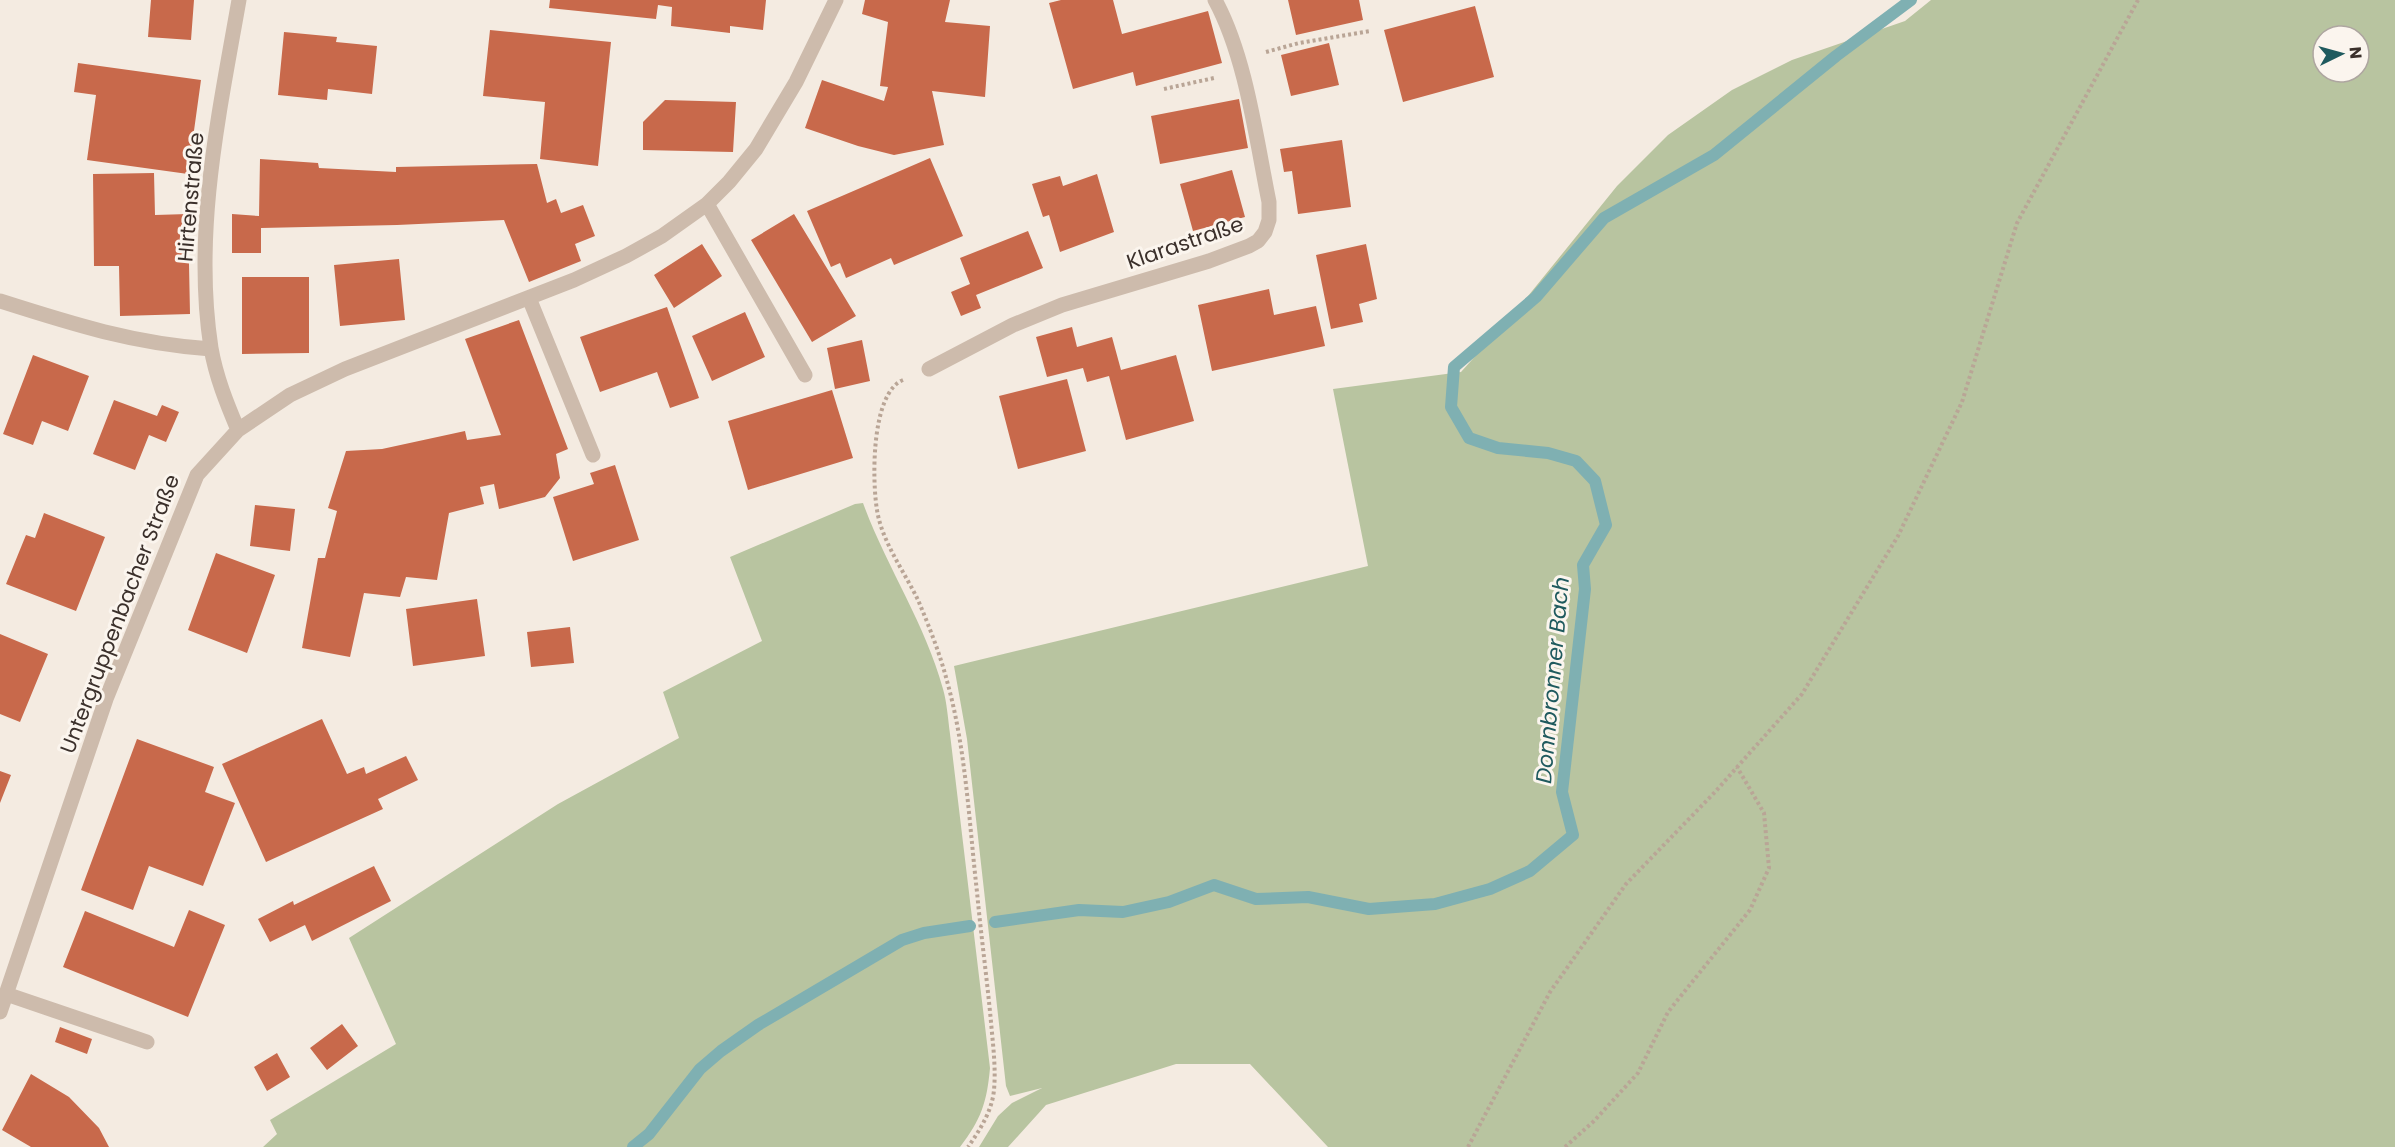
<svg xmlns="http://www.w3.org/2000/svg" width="2395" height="1147" font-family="Poppins,sans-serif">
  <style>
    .green { fill: #b8c4a0; fill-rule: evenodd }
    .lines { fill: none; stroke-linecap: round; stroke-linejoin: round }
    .stream { stroke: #7fb0b2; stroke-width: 12 }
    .building { fill: #c8694b }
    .path { stroke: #b9a596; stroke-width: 4; stroke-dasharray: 3 3; stroke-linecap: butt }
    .minor { stroke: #cdbbac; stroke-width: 15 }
    .labels { text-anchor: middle; stroke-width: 6; stroke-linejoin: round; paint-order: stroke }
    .street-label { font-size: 21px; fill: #3b302b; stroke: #fbf5ee }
    .water-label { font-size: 22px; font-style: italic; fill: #1f5a5e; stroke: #fbf5ee }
  </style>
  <rect width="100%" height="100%" fill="#f4ebe1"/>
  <path class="green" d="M1931 0H2395V1147H1328L1250 1064H1176L1046 1105 1008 1147H979L998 1116 1012 1103 1042 1088 1010 1096 1006 1086 967 739 954 666 1368 566 1333 389 1461 372 1516 311 1617 186 1668 135 1732 90 1792 60 1905 21ZM2323 36H2359V72H2323Z
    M863 503C886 566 925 623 943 689 947 703 948 719 950 734L990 1068C987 1102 981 1120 960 1147H263L277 1134 270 1120 396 1044 349 938 558 804 679 738 663 692 762 641 730 557 855 504Z"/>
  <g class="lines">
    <path class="stream" d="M995 922 1079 910 1123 912 1169 902 1214 885 1256 899 1308 897 1369 909 1435 904 1490 889 1530 871 1573 835 1562 792 1585 589 1583 565 1606 525 1595 481 1576 461 1548 453 1498 448 1469 438 1451 407 1454 367 1536 297 1604 218 1714 155 1836 56 1911 0
      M633 1147 649 1134 700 1069 721 1051 758 1025 902 940 924 933 970 926"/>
  </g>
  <path class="building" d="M151 0H194L191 40 148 37Z
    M550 0H766L763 30 730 26V33L671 26 672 7 658 5 656 19 549 8Z
    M865 0H950L945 22 990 26 985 97 932 91 944 145 894 155 858 146 805 128 822 80 884 101 888 87 880 86 888 22 862 14Z
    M1061 0H1113L1122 34 1208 11 1222 63 1136 86 1133 72 1073 89 1049 3Z
    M1288 0H1359L1363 20 1296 35Z
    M1475 6 1494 77 1403 102 1384 30Z
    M490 30 611 42 598 166 540 159 545 102 483 96Z
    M284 32 337 37 336 42 377 46 372 94 328 89 327 100 278 95Z
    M1329 43 1339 85 1291 96 1281 55Z
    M78 63 201 80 188 174 87 160 96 95 74 92Z
    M1239 99 1248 148 1160 164 1151 116Z
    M665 100 736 102 733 152 643 150V122Z
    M1342 140 1351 207 1298 214 1292 171 1284 172 1280 149Z
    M930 158 963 236 894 265 891 258 846 278 840 263 831 267 807 211Z
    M260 159 318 163 319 168 396 172V167L537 164 547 203 556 199 561 213 583 205 595 236 575 244 581 261 529 282 504 220 397 225 261 228V253H232V214L259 216Z
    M1232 170 1245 217 1193 231 1180 184Z
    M154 173 155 215 188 214 190 314 120 316 119 266H94L93 174Z
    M1097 174 1114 232 1060 252 1049 215 1043 217 1032 184 1060 176 1063 186Z
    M794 214 856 316 812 342 751 240Z
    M1028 231 1043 268 976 295 981 308 961 316 951 292 970 284 960 258Z
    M702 244 722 276 674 308 654 275Z
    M1366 244 1377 299 1359 304 1363 322 1331 329 1316 255Z
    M399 259 405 320 340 326 334 265Z
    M242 277H309V353L242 354Z
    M1269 289 1274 315 1316 306 1325 346 1212 371 1198 305Z
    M667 307 699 398 670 408 657 372 600 392 580 337Z
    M745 312 765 357 712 381 692 336Z
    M519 320 568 449 556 454 560 478 545 497 499 509 494 484 480 487 484 504 449 513 437 580 406 577 400 597 364 593 350 657 302 648 318 558H325L337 511 328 508 346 451 382 449 465 431 467 440 501 435 465 339Z
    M1072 327 1077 347 1112 337 1121 370 1176 355 1194 421 1126 440 1109 376 1087 382 1083 368 1047 377 1036 337Z
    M862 340 870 381 835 389 827 348Z
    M33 355 89 376 68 431 42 421 33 445 3 434Z
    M1067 379 1086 451 1018 469 999 396Z
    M832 390 853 458 748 490 728 421Z
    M114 400 157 416 162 405 179 412 166 442 149 435 135 470 93 454Z
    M615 465 639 540 573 561 553 497 594 484 590 473Z
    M255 505 295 509 290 551 250 546Z
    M44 513 105 537 76 611 6 584 26 535 35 538Z
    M216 553 275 575 247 653 188 630Z
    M477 599 485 656 413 666 406 609Z
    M570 627 574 663 531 667 527 632Z
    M0 634 48 654 20 722 0 714Z
    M322 719 347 774 364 767 366 774 406 756 418 780 378 799 383 809 266 862 222 764Z
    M137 739 214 767 205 792 235 803 203 886 149 866 133 910 81 890Z
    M0 771 11 775 0 803Z
    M374 866 391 901 312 941 305 925 270 942 258 919 293 901 294 905Z
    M189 910 225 925 188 1017 63 967 85 911 174 947Z
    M342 1024 358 1046 327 1070 310 1048Z
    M60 1027 92 1039 87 1054 55 1042Z
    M277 1053 290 1077 267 1091 254 1067Z
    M31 1074 69 1097 99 1128 109 1147H31L2 1130Z"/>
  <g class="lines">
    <path class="path" d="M1266 52 1299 43 1370 31
      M1164 89 1214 78
      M903 380C871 393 872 480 877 510 882 542 904 571 918 600 929 626 940 654 947 681 966 749 969 822 977 892 981 935 987 979 991 1022 993 1045 996 1068 994 1090 992 1111 980 1130 968 1147
      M1468 1147 1550 992 1626 884 1715 792 1802 694 1898 536 1962 402 2017 223 2138 0
      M1565 1147 1594 1121 1638 1073 1668 1012 1750 910 1769 868 1764 813 1737 767"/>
    <path class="minor" d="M707 204 805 375
      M529 298 593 455
      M0 301C72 324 135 344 211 349
      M929 369 1013 325 1062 305 1209 261 1249 246 1258 241 1265 232 1269 220V202C1256 138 1246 57 1215 0
      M238 430C227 404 216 377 211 348 193 232 219 114 239 0
      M6 994 147 1042
      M0 1012 106 699 197 475 238 430 290 395 345 369 574 280 626 256 662 236 707 204 729 182 756 149 796 82 836 0"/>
  </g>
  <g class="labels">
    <g class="street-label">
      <text transform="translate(191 197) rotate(-85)" y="7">Hirtenstraße</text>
      <text transform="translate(1185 243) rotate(-19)" y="7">Klarastraße</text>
      <text transform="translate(120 614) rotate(-69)" y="7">Untergruppenbacher Straße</text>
    </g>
    <g class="water-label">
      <text transform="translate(1552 680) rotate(-85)" y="8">Donnbronner Bach</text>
    </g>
  </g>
  <g transform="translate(2341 54) rotate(85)"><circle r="28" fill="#fbf5ee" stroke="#aea6a0" stroke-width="1.5"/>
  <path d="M0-4.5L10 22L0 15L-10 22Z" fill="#1f5a5e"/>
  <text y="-9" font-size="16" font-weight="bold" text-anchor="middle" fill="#3b302b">N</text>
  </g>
</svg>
